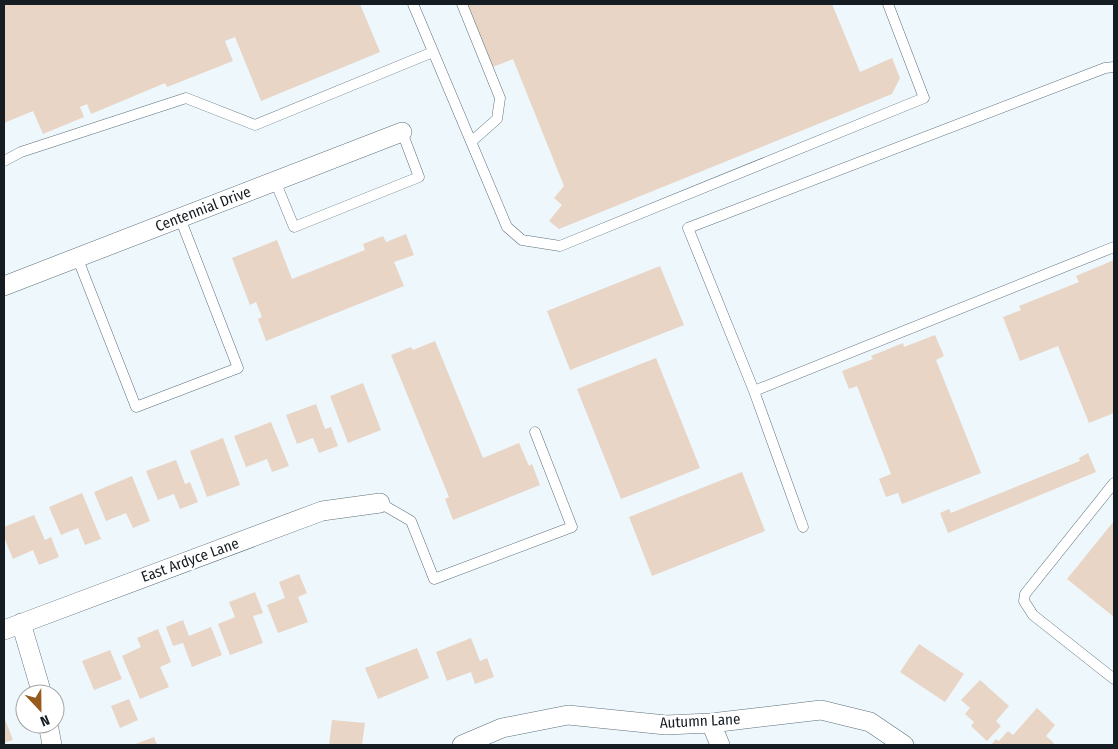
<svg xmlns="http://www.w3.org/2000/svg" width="1118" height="749" font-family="'Fira Sans Condensed',sans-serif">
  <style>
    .building { fill: #e8d5c6 }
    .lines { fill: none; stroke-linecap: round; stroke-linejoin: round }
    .service-casing { stroke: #5d717c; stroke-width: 11 }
    .minor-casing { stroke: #5d717c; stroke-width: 20 }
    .service { stroke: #fff; stroke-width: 10 }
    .minor { stroke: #fff; stroke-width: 19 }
    .labels { text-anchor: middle; stroke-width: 5; stroke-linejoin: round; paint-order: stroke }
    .street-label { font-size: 15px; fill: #151d22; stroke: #fff }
  </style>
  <rect width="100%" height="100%" fill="#eef7fc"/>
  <path class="building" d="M4 4H360L380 52 261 101 235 37 225 41 233 61 167 87 165 83 91 114 87 104 80 107 84 117 43 134 33 111 4 123Z
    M467 4H832L860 72 892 58 900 78 892 94 559 229 549 221 562 205 554 198 564 186 513 59 493 67Z
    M406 234 414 255 394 262 404 286 266 341 258 319 262 317 256 302 250 305 232 258 277 240 292 279 365 250 363 244 383 236 386 242Z
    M1114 260V413L1089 423 1058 346 1020 361 1003 317 1021 310 1019 306 1079 282 1076 276Z
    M660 266 684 325 570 370 547 311Z
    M935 335 944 356 936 360 981 473 902 504 898 493 886 497 879 479 891 474 857 386 849 389 842 371 873 359 871 356 903 343 904 347Z
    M435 341 483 458 519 443 529 466 532 464 540 485 453 520 445 499 449 497 391 355 411 347 413 350Z
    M656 358 700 468 621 499 577 389Z
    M363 383 381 430 348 443 330 396Z
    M316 404 325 429 331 427 338 446 319 453 313 438 297 444 286 415Z
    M271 422 289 466 272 472 267 459 246 467 234 436Z
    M223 438 240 485 207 497 190 451Z
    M1088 453 1096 472 948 533 940 513 949 509 951 513 1080 461 1079 458Z
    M176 460 185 484 190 482 198 502 180 509 174 494 158 500 146 471Z
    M742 472 765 531 652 576 629 517Z
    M132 476 150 521 133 528 126 513 106 521 94 492Z
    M82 493 101 539 85 545 78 528 61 535 49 507Z
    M34 515 45 540 51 537 59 557 39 565 33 550 13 559 4 537V527Z
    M1114 521V617L1067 579Z
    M299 574 307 593 298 597 308 622 278 633 267 605 285 598 279 582Z
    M255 592 263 613 253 616 263 643 230 655 218 624 235 617 229 602Z
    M183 620 189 636 211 627 222 655 192 667 183 643 173 646 166 627Z
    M158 629 171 662 160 667 169 687 140 699 122 656 141 647 137 638Z
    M471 638 480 661 487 658 494 677 475 684 471 672 447 681 436 652Z
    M919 644 964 674 945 702 900 672Z
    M417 648 429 678 378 699 365 668Z
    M110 650 122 679 94 690 82 661Z
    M980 680 1009 706 996 721 1001 726 987 741 971 726 974 722 965 714 970 708 961 700Z
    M129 699 138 720 120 728 111 706Z
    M1037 708 1055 725 1046 736 1054 743 1052 745H991L996 739 999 741 1008 731 1013 735Z
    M4 717 13 740 4 743Z
    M332 720 365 723 362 745H329Z
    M154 737 157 745H133Z"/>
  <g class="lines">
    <g class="service-casing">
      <path id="service" d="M413 4 507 227 522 240 560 246 924 98 888 4
        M462 4 500 98 497 119 471 142
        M4 161 21 152 186 98 255 125 433 52
        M275 181 294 227 419 177 402 132
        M77 257 136 407 238 368 180 218
        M754 391 1114 247
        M1114 483 1025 594 1024 601 1033 615 1114 679
        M380 503 411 521 434 579 572 527 535 432
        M803 527 754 391 688 228 1105 68 1114 67"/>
    </g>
    <g class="minor-casing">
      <path id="minor" d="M4 286 402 132
        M21 623 42 694
        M4 630 322 511 380 503
        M711 723 720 745
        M48 724 52 745
        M462 745 502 728 568 715 666 725 711 723 821 710 870 722 904 745"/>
    </g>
    <use href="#service" class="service"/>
    <use href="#minor" class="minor"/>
  </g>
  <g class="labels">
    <g class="street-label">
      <text transform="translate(203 209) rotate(-21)" y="5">Centennial Drive</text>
      <text transform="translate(190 560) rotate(-20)" y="5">East Ardyce Lane</text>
      <text transform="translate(700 721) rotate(-3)" y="5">Autumn Lane</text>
    </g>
  </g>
  <rect width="1118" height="749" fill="none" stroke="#151d22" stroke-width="10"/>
  <g transform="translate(40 709) rotate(158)"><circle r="24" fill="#ffffff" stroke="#a1a5a7"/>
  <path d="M0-4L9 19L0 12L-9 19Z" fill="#975a1d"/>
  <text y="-8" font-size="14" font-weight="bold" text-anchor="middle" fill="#151d22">N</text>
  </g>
</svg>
